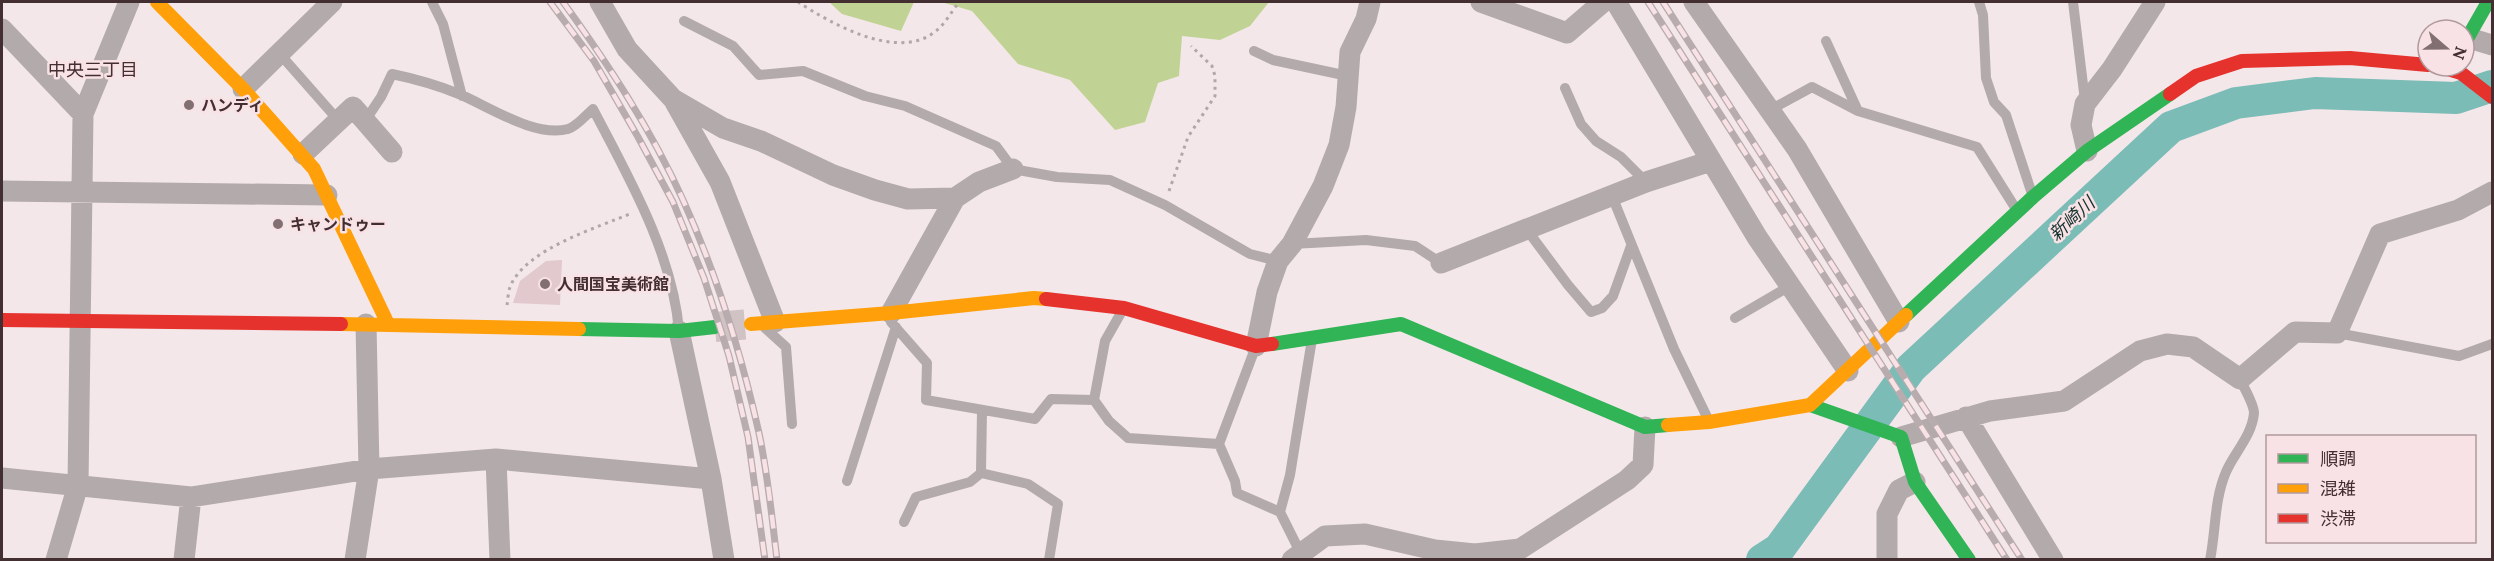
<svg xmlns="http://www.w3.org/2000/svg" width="2494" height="561" font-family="Lora,'Noto Sans JP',serif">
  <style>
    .forest { fill: #c1d394 }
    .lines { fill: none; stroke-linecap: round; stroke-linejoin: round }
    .river { stroke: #7bbcb6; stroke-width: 32 }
    .building { fill: #e1c9ce }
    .secondary-tunnel { stroke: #d1c2c4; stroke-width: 30; stroke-dasharray: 30 15; stroke-linecap: butt }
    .path { stroke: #b0a7a8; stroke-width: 3; stroke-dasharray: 3 4.5; stroke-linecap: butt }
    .lane { stroke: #b3aaab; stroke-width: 10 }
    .street { stroke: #b3aaab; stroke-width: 21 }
    .fast { stroke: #30b455; stroke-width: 14 }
    .slow { stroke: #ff9f0a; stroke-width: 14 }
    .jam { stroke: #e5322d; stroke-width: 14 }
    .rail-casing { stroke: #b8acae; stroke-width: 7 }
    .rail { stroke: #f9e2e5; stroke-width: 4.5; stroke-dasharray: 14; stroke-linecap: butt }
    .poi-dot { fill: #816f72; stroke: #f9e2e5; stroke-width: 2 }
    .labels { text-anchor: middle; stroke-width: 5; stroke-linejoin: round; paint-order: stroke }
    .poi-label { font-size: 16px; font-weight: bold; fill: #432e32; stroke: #f9e2e5; text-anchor: start }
    .neighbourhood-label { font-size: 18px; fill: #432e32; stroke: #f9e2e5 }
    .water-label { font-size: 18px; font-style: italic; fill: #11302d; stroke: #f9e2e5 }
  </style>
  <rect width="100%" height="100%" fill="#f4e7e9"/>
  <path class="forest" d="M829 2H914L901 31 842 14Z
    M941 2H1269L1250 26 1220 40 1182 36 1179 76 1158 83 1145 122 1115 130 1070 80 1018 64 972 11Z"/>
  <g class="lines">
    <path class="river" d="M1762 560 1779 549 1911 368 2171 127 2236 103 2315 93 2456 98 2492 86"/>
  </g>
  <path class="building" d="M562 260 560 305 513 303 520 281 546 261Z"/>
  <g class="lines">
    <path class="secondary-tunnel" d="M715 327 751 324"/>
    <path class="path" d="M798 2C832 24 898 62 936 31 945 24 952 11 959 2
      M1169 191 1188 137 1215 96V76L1212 66 1191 46
      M507 305C508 300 508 292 510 287 525 249 597 228 632 213"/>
    <path class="lane" d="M432 2 443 24 462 96
      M1979 2 1983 15 1986 78 1994 102 2006 115 2032 194
      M2073 2 2085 101
      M684 21 733 46 759 75 803 71 865 96 905 106 996 146 1013 169 1057 177 1110 180 1165 205 1250 254 1278 261
      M1826 41 1858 111
      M1254 51 1273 60 1348 76
      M279 53 338 120
      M1565 88 1581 124 1596 141 1621 157 1646 182
      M1770 110 1812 87 1858 111 1977 147 2016 209
      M365 121 381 97 392 74C416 79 437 85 459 94 488 106 535 138 568 129 576 127 586 115 593 109 628 176 673 254 679 331
      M1612 196 1674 349 1708 419
      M1527 230 1568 285 1591 312 1602 308 1613 296 1631 246
      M1292 244 1366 240 1415 246 1441 263
      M1122 311 1105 341 1094 400 1109 421 1128 438 1219 444
      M891 318V322L927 363 926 400 1035 419 1051 399 1094 400
      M1735 318 1790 286
      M765 328 786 347 792 424
      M2337 333 2459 356 2492 344
      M1256 346 1219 444 1235 481 1237 493 1280 512 1300 552
      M982 410 981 473 1028 484 1058 504 1049 560
      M847 481 896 327
      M1280 512 1290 475 1312 339
      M904 522 916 497 970 482 981 473
      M2210 560C2216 530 2214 500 2226 472 2234 453 2252 436 2254 413 2254 404 2244 388 2240 379"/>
    <path class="street" d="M600 2 627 49 673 99 723 128 761 141 833 175 875 190 908 199 955 198
      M1481 2 1567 33 1603 2
      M1616 2 1757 237 1848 371
      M1694 2 1797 149 1899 322
      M2 29 83 114
      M2469 38 2492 45
      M243 89 332 2
      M675 102 720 182 775 322
      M2087 151 2081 125 2085 104 2112 69 2155 2
      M303 154 353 107 392 152
      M2 191 327 195
      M1441 263 1646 182 1711 161
      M891 313 955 198 979 182 1013 169
      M679 331 711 479 724 560
      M1256 346 1267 292 1278 261 1292 244 1323 186 1339 145 1346 107 1350 52 1366 19 1370 2
      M1966 417 2053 560
      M1901 437 1990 411 2064 401 2140 351 2167 344 2193 347 2240 379 2295 332 2337 333 2380 234 2458 210 2492 192
      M496 459 500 560
      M2 478 191 497 369 469 496 459 711 479
      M56 560 78 485 83 114 129 2
      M184 560 191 497
      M355 560 369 469 366 324
      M1292 560 1325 536 1365 534 1435 550 1475 554 1520 549 1627 480 1643 465 1645 427
      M1887 560V514L1899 490 1915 482"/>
    <path class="fast" d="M2464 44 2488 2
      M1906 315 2033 197 2087 151 2170 94
      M579 329 679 331 715 327
      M1272 344 1401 324 1645 427 1668 425
      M1810 405 1901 437 1915 482 1969 560"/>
    <path class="slow" d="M157 2 243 89 314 169 388 324
      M341 324 579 329
      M751 324 891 313 1034 298 1046 299
      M1668 425 1709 422 1810 405 1906 315"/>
    <path class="jam" d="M2438 66 2461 73 2492 97
      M2170 94 2196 76 2242 61 2350 58 2428 65
      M1046 299 1124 308 1256 346 1272 344
      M2 320 341 324"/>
    <g class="rail-casing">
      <path id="rail" d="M550 2 594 61 638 137 673 202 704 278 729 356 748 437 765 560
        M563 2C608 64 651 129 683 200 717 275 741 353 759 433 768 475 772 518 777 560
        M1648 2 2007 560
        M1663 2 2022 560"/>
    </g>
    <use href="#rail" class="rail"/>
  </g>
  <g class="poi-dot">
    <circle cx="189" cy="105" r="6"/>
    <circle cx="278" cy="224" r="6"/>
    <circle cx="545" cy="284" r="6"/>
  </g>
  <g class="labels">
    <g class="poi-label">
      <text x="201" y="111">ハンディ</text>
      <text x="290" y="230">キャンドゥー</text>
      <text x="557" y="290">人間国宝美術館</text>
    </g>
    <g class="neighbourhood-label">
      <text x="93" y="76">中央三丁目</text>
    </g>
    <g class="water-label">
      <text transform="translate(2072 219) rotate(-43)" y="6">新崎川</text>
    </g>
  </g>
  <rect width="2494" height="561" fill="none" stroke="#432e32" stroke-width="6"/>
  <rect x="2266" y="435" width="210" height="108" fill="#f9e2e5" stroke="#b09a9d" stroke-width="1.5"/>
  <rect x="2278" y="454" width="30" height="9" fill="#30b455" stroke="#b09a9d" stroke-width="1.5"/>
  <text x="2320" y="465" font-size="18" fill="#432e32">順調</text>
  <rect x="2278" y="484" width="30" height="9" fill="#ff9f0a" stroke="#b09a9d" stroke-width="1.5"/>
  <text x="2320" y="495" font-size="18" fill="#432e32">混雑</text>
  <rect x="2278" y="514" width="30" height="9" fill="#e5322d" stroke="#b09a9d" stroke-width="1.5"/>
  <text x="2320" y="525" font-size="18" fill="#432e32">渋滞</text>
  <g transform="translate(2446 48) rotate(110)"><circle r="28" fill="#f9e2e5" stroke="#b09a9d" stroke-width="1.5"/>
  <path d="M0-4.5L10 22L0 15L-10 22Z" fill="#816f72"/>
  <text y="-9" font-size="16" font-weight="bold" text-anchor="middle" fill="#432e32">N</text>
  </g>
</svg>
